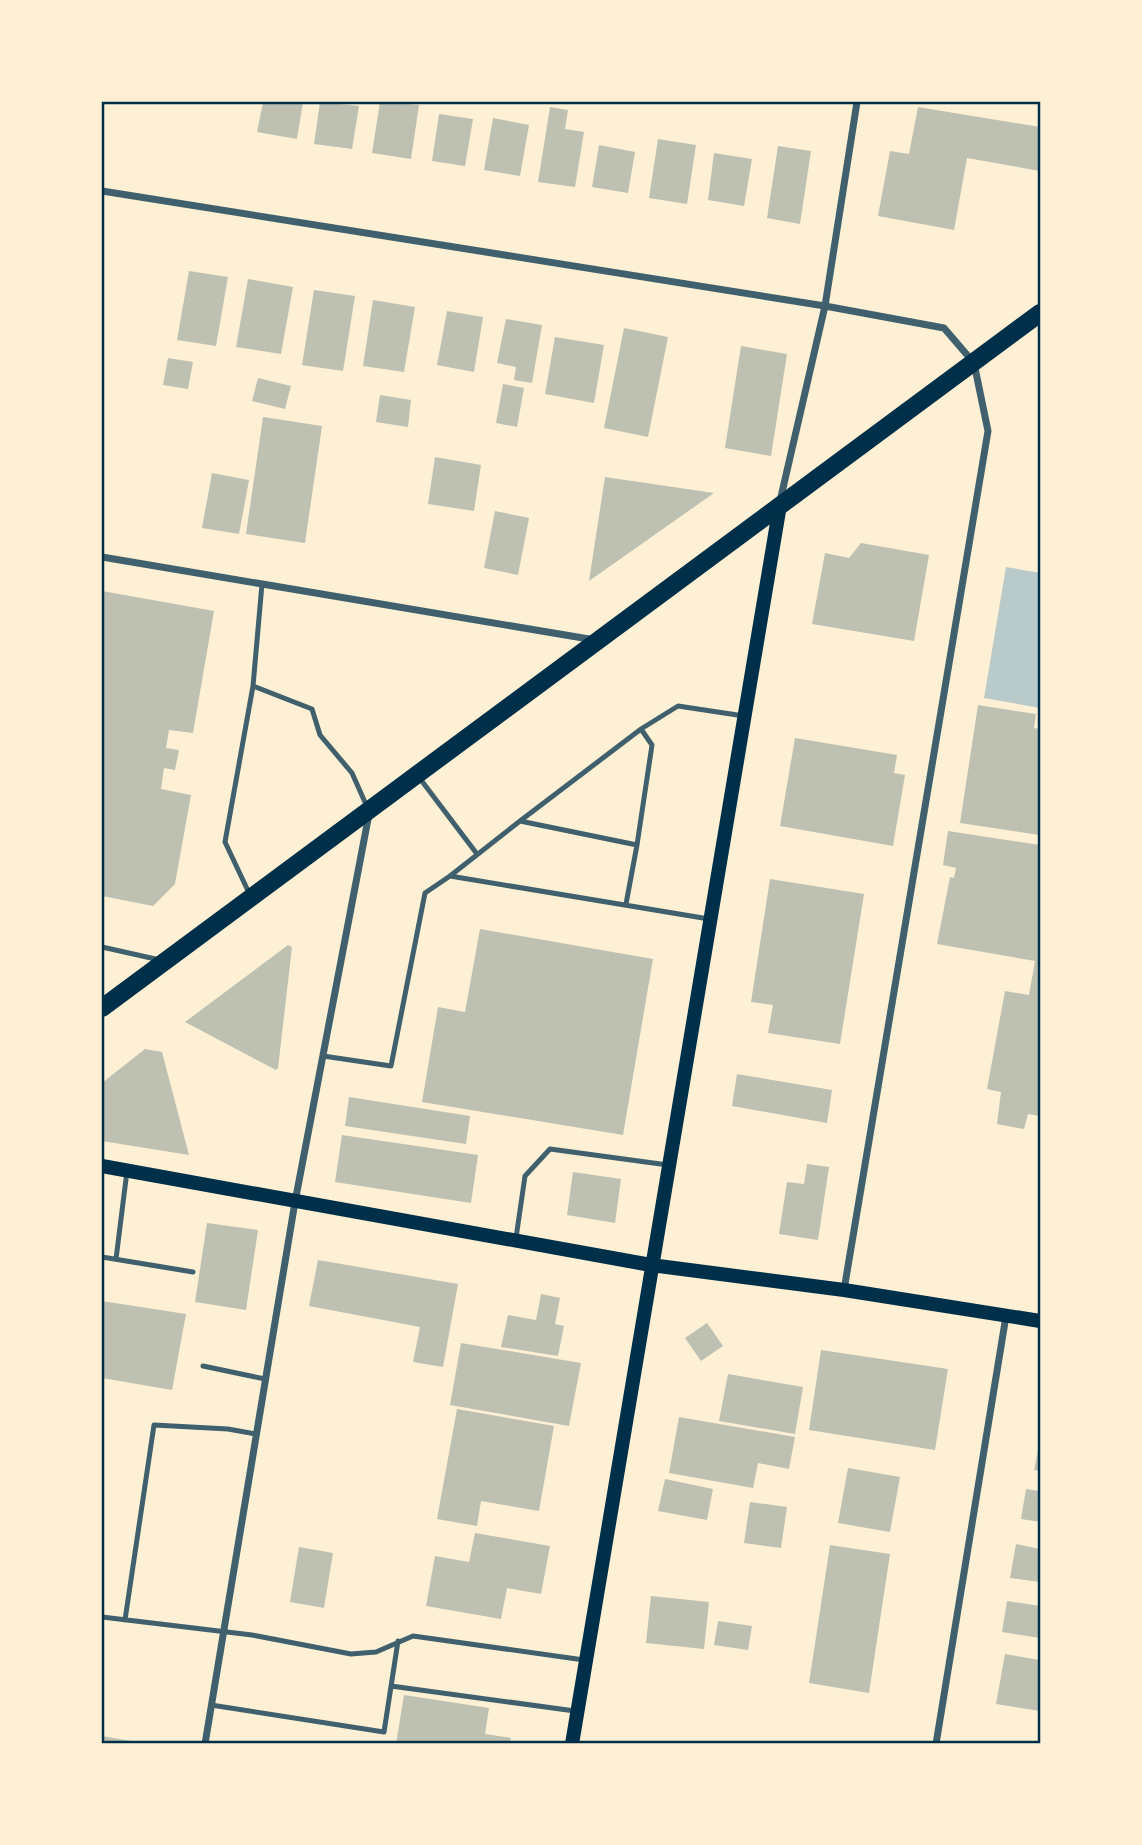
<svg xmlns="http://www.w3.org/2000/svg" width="1142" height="1845" font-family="'Sofia Sans Condensed',sans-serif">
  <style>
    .green { fill: #b9caca }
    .building { fill: #bec0b2 }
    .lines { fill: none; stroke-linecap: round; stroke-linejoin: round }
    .service { stroke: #3f606c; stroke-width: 5 }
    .minor { stroke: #3f606c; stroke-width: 7 }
    .secondary { stroke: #003049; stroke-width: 14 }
    .primary { stroke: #003049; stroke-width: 18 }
    .neatline { fill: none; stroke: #003049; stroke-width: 2.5 }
  </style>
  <rect width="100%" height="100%" fill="#fdf0d5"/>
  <path class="green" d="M1006 567 1040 573V708L984 698Z"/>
  <path class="building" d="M263 102H303L297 139 257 132Z
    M320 102 359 106 352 149 314 144Z
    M380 102 419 105 411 159 372 153Z
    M550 107 568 110 565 129 584 132 575 187 538 182Z
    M918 107 1040 127V171L967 158 954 230 878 216 890 151 909 154Z
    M439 114 473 119 465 166 432 161Z
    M493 118 529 125 520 176 484 170Z
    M658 139 696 145 687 204 649 198Z
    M599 145 635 152 628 193 592 187Z
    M778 146 811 151 800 224 767 218Z
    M714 153 752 159 744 206 708 200Z
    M189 271 228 277 216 346 177 340Z
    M248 279 293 287 281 354 236 347Z
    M314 290 355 296 343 371 302 365Z
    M373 300 415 307 404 372 363 366Z
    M447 311 483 317 474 372 437 365Z
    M506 319 542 325 532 383 514 380 516 367 497 363Z
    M624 328 668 337 648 437 604 428Z
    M555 337 604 345 594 403 545 394Z
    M741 346 787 354 771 456 725 448Z
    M168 358 193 362 188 389 163 385Z
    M258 378 291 386 285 409 252 401Z
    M503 384 524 388 517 427 496 423Z
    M380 395 411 400 408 427 376 422Z
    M263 417 322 426 305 543 246 534Z
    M435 457 481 465 474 511 428 504Z
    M212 473 249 480 239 534 202 528Z
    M605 477 714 493 589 581Z
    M495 511 529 518 518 575 484 568Z
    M861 543 929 555 914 641 812 624 825 553 849 558Z
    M102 591 214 611 193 733 169 730 166 748 179 750 175 770 164 768 161 789 191 795 175 884 153 906 102 896Z
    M978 705 1036 714 1034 728 1040 729V835L960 823Z
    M795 738 897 755 894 773 905 775 893 846 780 826Z
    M948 831 1040 845V1116L1028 1114 1024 1129 997 1124 1001 1092 987 1089 1005 991 1029 995 1035 961 937 944 950 877 954 878 956 868 943 865Z
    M770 879 864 894 840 1044 768 1033 773 1005 751 1002Z
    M480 929 653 959 623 1135 422 1102 438 1007 465 1012Z
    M288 945 292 947 278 1068 276 1070 185 1022Z
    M145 1049 162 1052 189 1155 102 1141V1083Z
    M737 1074 832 1090 827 1123 732 1106Z
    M349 1097 470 1116 466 1144 345 1126Z
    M342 1135 478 1155 471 1203 335 1182Z
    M807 1164 829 1167 818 1240 779 1234 787 1182 804 1184Z
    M573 1172 621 1179 615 1223 567 1215Z
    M207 1223 258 1230 246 1310 195 1302Z
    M318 1260 458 1284 443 1367 413 1362 420 1327 309 1306Z
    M541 1294 560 1298 555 1324 564 1326 558 1356 501 1347 508 1315 536 1320Z
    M102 1301 186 1314 172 1390 102 1378Z
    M707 1323 723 1346 701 1361 685 1338Z
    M461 1343 581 1363 569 1426 450 1405Z
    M821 1350 948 1369 935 1450 809 1430Z
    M728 1374 803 1387 795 1434 719 1421Z
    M457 1409 554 1426 539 1511 481 1501 477 1526 437 1519Z
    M679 1417 795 1437 789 1469 758 1463 753 1488 669 1473Z
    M1039 1446H1040V1471L1034 1470Z
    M848 1468 900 1477 890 1532 838 1523Z
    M665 1479 713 1489 707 1520 658 1511Z
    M1026 1489 1040 1491V1522L1021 1519Z
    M750 1502 787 1507 781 1548 744 1543Z
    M475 1533 550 1546 541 1594 507 1588 501 1619 426 1606 435 1556 469 1562Z
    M1016 1544 1040 1549V1582L1010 1578Z
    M830 1545 890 1554 869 1693 809 1683Z
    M299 1547 333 1553 324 1608 290 1602Z
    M651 1596 709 1602 704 1649 646 1643Z
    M1007 1601 1040 1606V1638L1002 1632Z
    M718 1621 752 1626 748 1650 714 1645Z
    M1005 1654 1040 1660V1711L996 1704Z
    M404 1695 489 1708 485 1734 511 1738 510 1744H396Z
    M102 1736 137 1742V1744H102Z"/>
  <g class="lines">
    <path class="service" d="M253 686 262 584
      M418 776 477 854
      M520 821 641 729
      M450 876 520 821 637 845 652 745 641 729 678 706 744 716
      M250 895 225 842 253 686 312 709 320 735 352 773 368 809
      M626 904 637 845
      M102 947 160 960
      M323 1056 391 1066 425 893 450 876 709 919
      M516 1238 525 1176 550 1149 668 1165
      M102 1257 193 1272
      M116 1259 127 1171
      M203 1366 265 1379
      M102 1617 252 1635 351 1654 376 1652 413 1636 584 1660
      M125 1620 154 1425 228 1429 256 1434
      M391 1686 575 1711
      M211 1705 384 1732 398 1641"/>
    <path class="minor" d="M102 191 825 306 944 328 974 363 988 431 844 1290
      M780 501 825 306 857 102
      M102 557 595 640
      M205 1744 295 1202 369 814
      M936 1744 1006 1316"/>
    <path class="secondary" d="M102 1166 651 1265 844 1290 1040 1321
      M572 1744 780 505"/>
    <path class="primary" d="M102 1008 1040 313"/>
  </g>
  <rect width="1142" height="1845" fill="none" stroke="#fdf0d5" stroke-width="206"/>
  <rect x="103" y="103" width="936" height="1639" class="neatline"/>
</svg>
